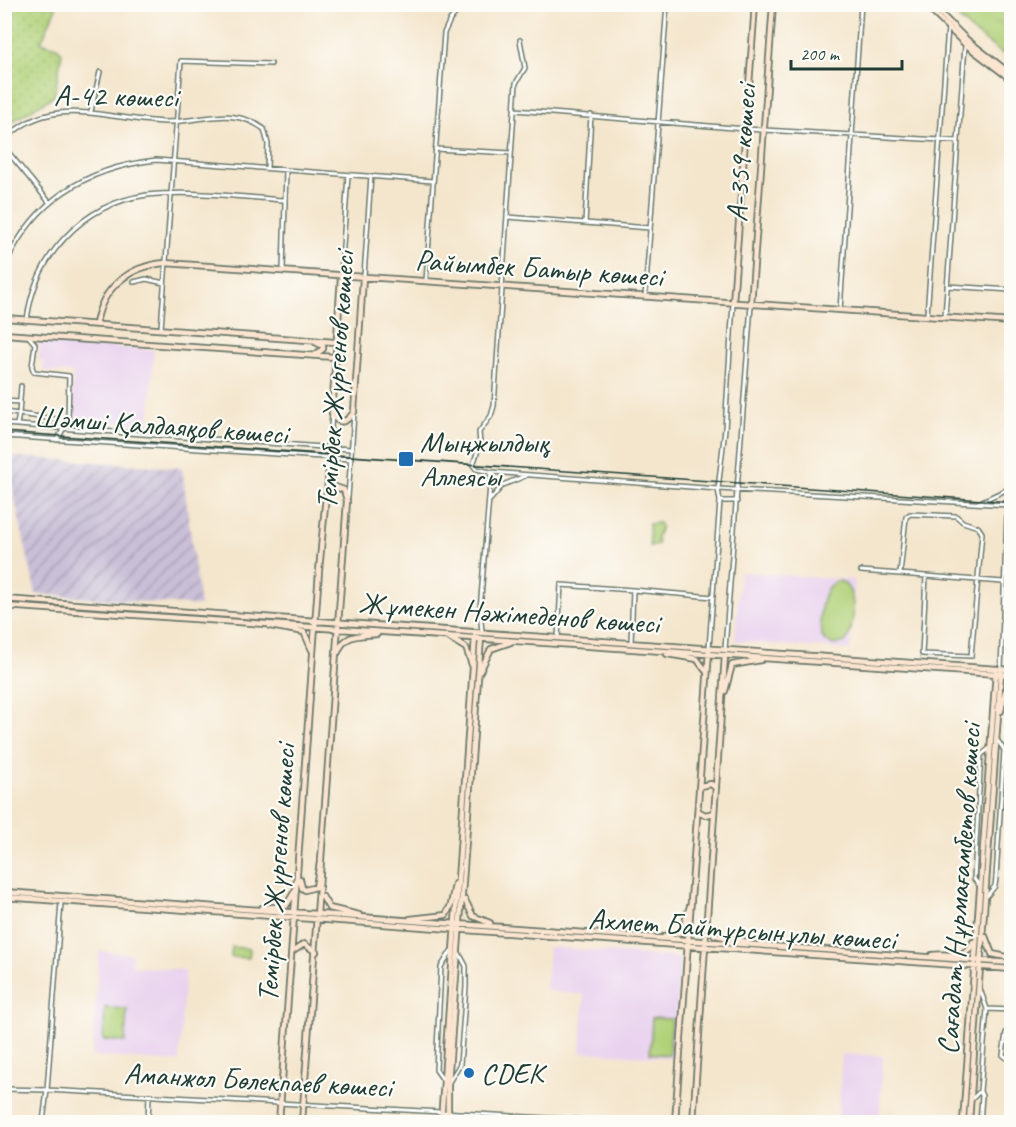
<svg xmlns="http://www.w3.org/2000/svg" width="1016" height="1127" font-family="Caveat,sans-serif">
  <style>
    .built { fill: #e9d2ee }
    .industrial { fill: url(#industrial-furrows) }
    .grass { fill: url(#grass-dots); stroke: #688756; stroke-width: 1.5 }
    .park { fill: url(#park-tufts); stroke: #688756; stroke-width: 1.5 }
    .pitch { fill: #b1d179; stroke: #688756; stroke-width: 1.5 }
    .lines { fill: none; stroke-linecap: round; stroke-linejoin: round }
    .street-casing { stroke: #6a786a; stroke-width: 6 }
    .secondary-casing { stroke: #6a786a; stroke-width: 8 }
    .street { stroke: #fff; stroke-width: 3 }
    .secondary { stroke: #fce5d0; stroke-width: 4.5 }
    .tram { stroke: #1f3d34; stroke-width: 1.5 }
    .poi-dot { fill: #1f6fb2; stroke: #fdfcf7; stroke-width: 2 }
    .labels { text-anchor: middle; stroke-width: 4.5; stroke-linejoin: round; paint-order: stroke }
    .street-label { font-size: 30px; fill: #1f3d34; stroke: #fdfcf7 }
    .poi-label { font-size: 30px; fill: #1f3d34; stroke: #fdfcf7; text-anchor: start }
  </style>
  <defs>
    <pattern id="industrial-furrows" width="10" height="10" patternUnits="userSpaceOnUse" patternTransform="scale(1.5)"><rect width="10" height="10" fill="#c9bfd7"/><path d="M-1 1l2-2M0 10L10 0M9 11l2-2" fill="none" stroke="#a39caf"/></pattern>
    <pattern id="grass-dots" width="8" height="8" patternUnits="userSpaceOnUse" patternTransform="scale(1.5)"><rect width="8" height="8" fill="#b1d179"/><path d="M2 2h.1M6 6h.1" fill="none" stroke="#98b469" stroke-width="1.8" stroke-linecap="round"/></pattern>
    <pattern id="park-tufts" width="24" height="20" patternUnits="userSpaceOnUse" patternTransform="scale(1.5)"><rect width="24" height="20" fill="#b1d179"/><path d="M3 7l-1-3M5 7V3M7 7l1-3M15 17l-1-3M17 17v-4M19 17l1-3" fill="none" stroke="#98b469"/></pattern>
  </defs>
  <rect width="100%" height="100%" fill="#fdfcf7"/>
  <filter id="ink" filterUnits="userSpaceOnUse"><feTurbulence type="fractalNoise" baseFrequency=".0167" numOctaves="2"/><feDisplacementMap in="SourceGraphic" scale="12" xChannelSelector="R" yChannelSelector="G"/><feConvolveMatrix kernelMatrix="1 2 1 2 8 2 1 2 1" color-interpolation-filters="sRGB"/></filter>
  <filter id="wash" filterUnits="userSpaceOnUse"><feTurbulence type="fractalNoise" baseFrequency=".008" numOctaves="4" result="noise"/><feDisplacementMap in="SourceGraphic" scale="24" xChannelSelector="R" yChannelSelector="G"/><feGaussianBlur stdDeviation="1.35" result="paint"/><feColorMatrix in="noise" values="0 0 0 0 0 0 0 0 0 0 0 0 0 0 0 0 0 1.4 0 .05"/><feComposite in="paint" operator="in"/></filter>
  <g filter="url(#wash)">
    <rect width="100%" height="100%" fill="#f4e6cd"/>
    <path class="built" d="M40 342 154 350 149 424 71 420 73 373 43 371 44 361H39Z
      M740 572 855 580 850 650 735 641Z
      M549 947 680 958 674 1058 581 1052 584 995 546 991Z
      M99 951 132 954V966L185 970 179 1062 92 1056Z
      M842 1054 883 1056 879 1122H838Z"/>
    <path class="industrial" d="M5 456 182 468 200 606 36 594Z"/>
    <path class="grass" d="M5 4 54 5 56 8 41 42 57 47 62 53 54 96 5 126Z"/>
    <path class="park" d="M944 5H1011V60L972 31Z
      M659 523 661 527 657 537 658 544 650 546 649 524Z"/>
    <path class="pitch" d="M839 581C859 586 855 631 845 642L834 645 824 640C817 627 819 583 839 581Z
      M232 947 250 949 249 958 231 957Z
      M105 1008 127 1009 125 1042 103 1040Z
      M652 1018 672 1019 669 1055 650 1053Z"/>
  </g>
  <g filter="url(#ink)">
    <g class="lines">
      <g class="street-casing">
        <path id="street" d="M520 40 525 68 516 83 494 406 491 416 479 432 480 444 473 465 476 469 491 472 718 489 720 501
          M515 110 746 129 958 141
          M91 111 100 72
          M4 141C49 91 110 121 166 122 202 122 232 105 264 129L268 144 267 168
          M4 147 50 203
          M435 149 511 153
          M507 217 650 228
          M585 223 591 115
          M4 268C32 201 86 168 156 160L433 181
          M283 270 286 170
          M341 275 348 175
          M364 276 371 176
          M426 281 444 33 450 20 463 4
          M134 282 146 279 164 283
          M947 286 1012 290
          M645 297 667 4
          M733 303 725 429 718 489 1009 505
          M840 310 861 4
          M927 315 948 27
          M945 316 965 46
          M27 320C35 256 82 204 147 195 191 190 240 197 284 200
          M161 328 181 61 271 64
          M4 401 20 402
          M4 412 19 414 21 386
          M4 424 350 449
          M17 424 19 414 68 421 69 376 34 372 32 367 35 344 29 337
          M4 436 351 459
          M57 440 68 421 88 424 92 430
          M326 494 332 414
          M348 497 354 414
          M490 500 503 485 525 476
          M978 503 1008 489
          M861 571 1003 582
          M900 574 906 517 910 514 956 516 963 522 978 527 982 533 971 656 922 654 926 576
          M482 632 480 610 491 472
          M558 638 561 585 633 590
          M631 642 633 590 713 597
          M709 648 720 501H737
          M725 649 751 305
          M1001 669 1007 514 1008 489 1012 480
          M979 885 974 879 981 755 990 748
          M987 896 995 886 996 878 1004 750 998 741
          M61 902 47 1090 619 1122
          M987 1009 1012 1010
          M1012 1032 1006 1033 1003 1055 1012 1062
          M443 1080 436 1070 441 967 451 951
          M449 1082 460 1064 466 987V966L459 953
          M4 1089 47 1090 43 1122
          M980 1091 982 1096 980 1122
          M971 1100 980 1091 987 1009 980 989
          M148 1122 149 1095"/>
      </g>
      <g class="secondary-casing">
        <path id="secondary" d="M924 4 965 44 1012 80
          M931 4 967 40 1012 75
          M341 276 332 414C339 426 347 422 354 412L363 278
          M733 303 755 4
          M751 305 773 4
          M4 318 335 342
          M96 324C102 287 130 266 165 263L1012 322
          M4 334 334 357
          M315 342 323 346V349L316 354
          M4 599 1012 670
          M4 606 1012 675
          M270 626 304 632 312 650
          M448 637 466 648 472 665
          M338 652C345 633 360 636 377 634
          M667 654 697 659 706 671
          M480 671 491 649 511 642
          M725 691 732 665 761 660
          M1001 711 1005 692 1012 684
          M700 786 711 784 716 788
          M698 811 705 815 714 813
          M300 879 302 888 305 890 316 887 320 862
          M4 892 1012 963
          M322 896 329 908 359 915
          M4 897 1012 969
          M465 900 473 916 490 923
          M262 908 286 906 295 891
          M410 919 446 915 451 905 455 884
          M708 926 715 935 748 942
          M665 936 682 932 690 906
          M985 936 992 954 1012 958
          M292 952 304 944 316 952
          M932 955C947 952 968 962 973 942
          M279 1122 319 571 326 495 329 490 335 487 344 490 347 501 302 1122
          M441 1122 475 637
          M448 1122V1084L481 638
          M675 1122 709 651
          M693 1122 725 655
          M963 1122 996 671
          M969 1122 1001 673"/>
      </g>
      <use href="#street" class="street"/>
      <use href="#secondary" class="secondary"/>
      <path class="tram" d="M4 432 1012 502"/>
    </g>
  </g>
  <g class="poi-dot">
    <rect x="398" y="451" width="16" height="16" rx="3"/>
    <circle cx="469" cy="1073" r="6"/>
  </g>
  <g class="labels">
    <g class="street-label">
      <text transform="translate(116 96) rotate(1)" y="10">А-42 көшесі</text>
      <text transform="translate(741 153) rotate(-86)" y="10">А-359 көшесі</text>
      <text transform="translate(539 268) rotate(4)" y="10">Райымбек Батыр көшесі</text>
      <text transform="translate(335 380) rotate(-86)" y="10">Темірбек Жүргенов көшесі</text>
      <text transform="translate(161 425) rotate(4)" y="10">Шәмші Қалдаяқов көшесі</text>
      <text transform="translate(509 613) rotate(4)" y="10">Жұмекен Нәжімеденов көшесі</text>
      <text transform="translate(276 873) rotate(-86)" y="10">Темірбек Жүргенов көшесі</text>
      <text transform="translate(959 889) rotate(-86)" y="10">Сағадат Нұрмағамбетов көшесі</text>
      <text transform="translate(742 929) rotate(4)" y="10">Ахмет Байтұрсынұлы көшесі</text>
      <text transform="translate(258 1080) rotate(3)" y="10">Аманжол Бөлекпаев көшесі</text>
    </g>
    <g class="poi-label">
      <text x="420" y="452">Мыңжылдық<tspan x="420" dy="34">Аллеясы</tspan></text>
      <text x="481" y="1083">CDEK</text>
    </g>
  </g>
  <rect width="1016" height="1127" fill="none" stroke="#fdfcf7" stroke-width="24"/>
  <path d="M791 60v9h111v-9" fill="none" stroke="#1f3d34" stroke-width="3"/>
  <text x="800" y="60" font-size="18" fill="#1f3d34" stroke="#fdfcf7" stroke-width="4.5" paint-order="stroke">200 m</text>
</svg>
